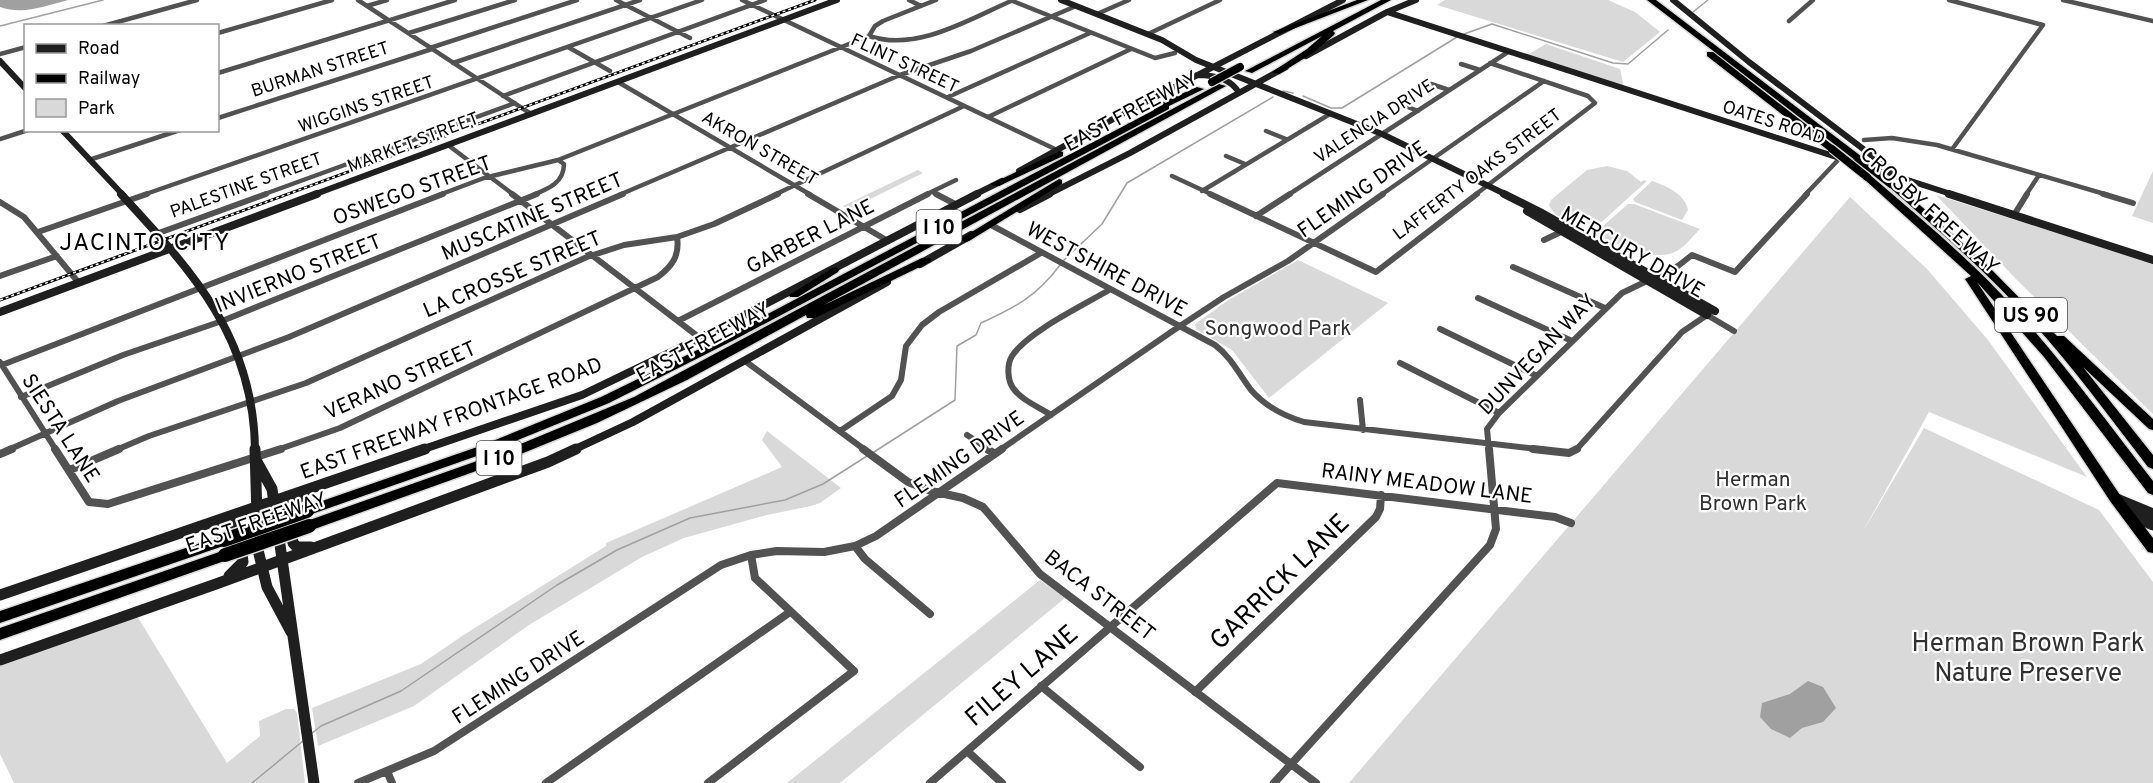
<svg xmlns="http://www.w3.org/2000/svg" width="2153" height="783" font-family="Overpass,sans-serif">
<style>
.green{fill:#d9d9d9}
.water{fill:#a0a0a0}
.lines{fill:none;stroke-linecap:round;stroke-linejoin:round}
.stream{stroke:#a0a0a0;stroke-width:1.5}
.highway-casing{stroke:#dbdbdb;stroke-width:3}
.street-far2{stroke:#525252;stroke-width:4.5}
.street-far1{stroke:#525252;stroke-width:6}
.street{stroke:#525252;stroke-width:8}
.secondary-far2{stroke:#1f1f1f;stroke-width:6}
.secondary-far1{stroke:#1f1f1f;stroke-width:8}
.secondary{stroke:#1f1f1f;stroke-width:11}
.highway{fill:#000;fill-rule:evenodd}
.rail-casing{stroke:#000;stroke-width:3}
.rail{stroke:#fff;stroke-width:1.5;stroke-dasharray:3;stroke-linecap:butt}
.highway-bridge-far1-casing{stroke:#dbdbdb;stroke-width:10;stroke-linecap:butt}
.highway-bridge-casing{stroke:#dbdbdb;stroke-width:17;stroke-linecap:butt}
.highway-bridge-far1{stroke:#000;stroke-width:8}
.highway-bridge{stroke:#000;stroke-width:14}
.labels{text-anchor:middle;stroke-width:4.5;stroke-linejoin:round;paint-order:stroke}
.far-street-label{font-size:18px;fill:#000;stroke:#fff}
.shield{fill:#fff;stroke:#4c4c4c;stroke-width:1.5}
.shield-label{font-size:20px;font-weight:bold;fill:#000}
.street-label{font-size:21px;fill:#000;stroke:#fff}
.park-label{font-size:21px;fill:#303030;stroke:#fff}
.quarter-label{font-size:24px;letter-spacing:1.5px;fill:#000;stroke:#fff}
.near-street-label{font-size:26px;fill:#000;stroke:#fff}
.near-park-label{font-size:26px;fill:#303030;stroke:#fff}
</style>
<rect width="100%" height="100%" fill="#fff"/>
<!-- green -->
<path class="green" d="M1445 0H1608L1635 12 1660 32 1623 62 1437 5Z
M1546 44 1620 69 1624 87 1527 55Z
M1607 166 1627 171 1641 182 1643 180 1647 181 1595 228 1591 226 1593 223C1577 224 1556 221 1549 205L1551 200 1587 170Z
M918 170 923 173 848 210 843 206Z
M2153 171V223L2132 216Z
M1652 181C1667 186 1685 194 1688 210L1682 220 1635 202 1633 199Z
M1936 195 2153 263V414L2017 280Z
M1850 197 1927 269 1988 340 2087 477 1929 412 1862 533 1924 428 2099 510 2153 582V783H1349Z
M1628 204H1634L1700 229C1693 236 1687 244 1680 249 1656 266 1617 243 1594 234Z
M1298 260 1388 303 1269 398 1232 350 1196 329 1195 324 1227 301Z
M767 431 841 488 820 503 811 506 767 515 684 538 642 557 529 625 414 706 318 746 312 708 421 664 462 636 606 546V543L782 467 762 440Z
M1040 580 1065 598 840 783H787Z
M137 616 227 763 260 736 259 721 286 709H294L297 713 305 783H14L0 754V666Z"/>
<!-- water -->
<path class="water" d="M0 0H68C45 6 23 15 0 7Z
M1808 681 1823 687 1836 708 1823 722 1802 728 1790 738 1771 729 1760 717 1762 703 1790 694Z"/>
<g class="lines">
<!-- stream -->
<path class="stream" d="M1693 12 1708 0
M0 26 103 0
M1464 34 1492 24 1613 63 1628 64 1668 30
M1283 91 1293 93
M1303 96 1331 108H1342L1457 37
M1063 261 1102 224 1127 183 1273 97
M874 452 955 400 957 346 976 335 981 323C1016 307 1037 296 1060 265
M311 734 321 726 401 691 557 585 617 550 690 518 785 500 823 484 867 456
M252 783 303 741"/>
<!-- highway casing -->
<g class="highway-casing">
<path id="highway" d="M1357 0H1368L1280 34 1273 32Z
M1381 0H1391L1333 31 1335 33 1334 35 1313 53 1279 74 1272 72 1307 49 1322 36 1252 73 1245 71Z
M1647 0H1656L1870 163V167H1864Z
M1707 52H1713L1835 147V151H1829L1707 56Z
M1219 84 1226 86 824 305 922 258H930L931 260 930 262 815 318H807L806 315 687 380 597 423 504 461 309 531 304 530 302 526 304 522 494 455 634 397Z
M1197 87 1204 89 1169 106V109L734 340 609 403 491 451 312 514H302L300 511 302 508 483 445 601 397 726 336 1154 110V106Z
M1060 151 1063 152V156L999 186H993L991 184Z
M1867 174 1870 175C1920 218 1971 260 2015 309 2064 363 2108 423 2153 481V495L2148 493 2044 357 1977 282 2120 495 2153 538V553L2148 552 2110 501 1965 279 1971 276 1864 179V175Z
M1059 179 1062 180V184L969 241 965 242 960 239Z
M1891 181 1894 182 1986 264 2057 336H2064L2153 419V430L2149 429 2083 367 2153 455V469L2148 467C2110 418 2073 367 2031 321 1987 272 1937 229 1888 186V182Z
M834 267 838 268 839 270 838 272 798 297H790L789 295Z
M224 535 229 536 231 540 229 544 0 623V611Z
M225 550 230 551 232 555 230 559 0 640V628Z"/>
</g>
<!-- street-far2 -->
<path class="street-far2" d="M358 0 531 114
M616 0 690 38
M742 0 1057 150
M909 0 921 6
M1010 0 1155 58 1175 53
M1949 0 2043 25 1953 148
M2063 0 2153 21
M367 6 387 0
M1097 14 1129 0
M1789 21 1813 0
M103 26 197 0
M218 33 332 0
M409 33 515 0
M1148 34 1220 0
M869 36C916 52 968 20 1011 1
M869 36 875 26 883 21 936 0
M568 47 610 71
M430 48 577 0
M0 54 26 47
M453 63 640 0
M1461 64 1480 70
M218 73 455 0
M618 82 811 195
M1431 84 1449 90
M503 96 765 0
M948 97 1090 33
M1400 104 1418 111
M988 117 1131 49
M218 118 432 49
M1266 131 1286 139
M0 139 28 130
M1864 140 1892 138 1937 145 2108 195
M448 145 514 195
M1226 156 1245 164
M89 160 180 130
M1172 176 1213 195
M1202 191 1330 114
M932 192 939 195
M143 195 702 0
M262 195 515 103
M439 195 484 178 558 160 869 36
M533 195C548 189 564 183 564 164L558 160
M619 195 900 75 971 51 1076 6
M774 195 964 106
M925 195 956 180
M1288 195 1508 52
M1381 195 1544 81
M1475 195 1595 103 1588 96 1490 63
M1805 195 1839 159
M2026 195 2039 175"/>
<!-- street-far1 -->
<path class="street-far1" d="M512 194 700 338
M808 194 888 241
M936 194 957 205
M1210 194 1376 272 1477 194
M2103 194 2133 203
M0 202 24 217 79 283
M2014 215 2027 194
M1256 216 1290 194
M991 225 1215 345C1231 357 1239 374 1251 390 1265 406 1284 416 1304 422L1546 450
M38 232 147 194
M156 234 266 194
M1544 240 1565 230
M1513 267 1605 308
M0 276 57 256
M1478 298 1572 341
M1707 315 1734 331
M678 321 928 194
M1440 329 1537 376
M745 361 865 450
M0 362 56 450
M1400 363 1499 413
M2 365 443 194
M21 397 123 355 222 321 537 194
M1360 400 1363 430
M1051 415C1039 407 1021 400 1013 388 1007 379 1007 364 1012 356 1027 332 1084 305 1109 290
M840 431 892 396 901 380 906 346 922 325 939 312 1041 253
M967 435 990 450
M8 450 118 401 289 337 623 194
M116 450 149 436 306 383 587 257 624 245 677 237 714 224 778 194
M277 450 340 428 658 277C672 266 680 256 677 237
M1000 450 1174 330 1224 297 1288 261 1383 194
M1489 450 1487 429 1499 413 1622 293 1678 266 1692 255 1735 272 1807 194
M1576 450 1682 332 1710 313"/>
<!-- street -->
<path class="street" d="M55 449 89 502 108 504 281 449
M863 449 908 482 931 491 963 498 983 507 1040 574 1316 783
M987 449 995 454
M1533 449 1569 453 1577 449
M0 454 12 449
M70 470 119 449
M855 546 865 559 930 614
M1041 686 1140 767
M1195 692 1376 517 1380 509 1381 495
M967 751 1002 783
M387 771 392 783
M358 783 434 751 721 565 751 555 777 551 824 552 855 546 876 536 1002 449
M546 783 790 612
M708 783 854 671 755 578 751 555
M930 783 1277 483 1555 517 1571 523
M1274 783 1490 545 1496 529 1489 449"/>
<!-- secondary-far2 -->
<path class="secondary-far2" d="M1061 0 1162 40 1196 60 1382 134 1507 195
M1673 0 1749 62 1896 174
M1387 12 1954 195
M1306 56 1387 12 1416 0
M0 61 26 89
M1197 75C1213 75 1231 78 1239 93
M62 130 123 195
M1019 171 1124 113 1343 0
M313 195 837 0
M974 195 1002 181
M1047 195 1130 153 1286 67"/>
<!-- secondary-far1 -->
<path class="secondary-far1" d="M121 194C193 272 254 338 255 450
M1504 194 1540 212 1715 311
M1949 194 2153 260
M1020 209 1049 194
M1527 211 1707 315
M920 264 971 235
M0 312 317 194
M421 450 582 395 700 338 977 194
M573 450 633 422 887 282"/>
<!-- secondary -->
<path class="secondary" d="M255 449 258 550 267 587 291 632
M256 460 272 489 314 783
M304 494 294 501 287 511 293 543 297 547H311
M2117 499 2153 514
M2128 514 2153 525
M222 522 239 524 243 562 229 576
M0 595 425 449
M0 660 216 584 548 462 576 449"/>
<!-- highway -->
<use href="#highway" class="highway"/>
<!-- rail casing -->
<g class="rail-casing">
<path id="rail" d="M0 300 815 0"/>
</g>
<!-- rail -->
<use href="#rail" class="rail"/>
<!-- highway-bridge-far1 casing -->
<g class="highway-bridge-far1-casing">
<path id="highway-bridge-far1" d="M1212 82 1240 67
M1832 149 1867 177
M1867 165 1891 184"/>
</g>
<!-- highway-bridge casing -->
<g class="highway-bridge-casing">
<path id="highway-bridge" d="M224 540 307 511
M225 555 309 526"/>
</g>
<!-- highway-bridge-far1 -->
<use href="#highway-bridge-far1" class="highway-bridge-far1"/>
<!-- highway-bridge -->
<use href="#highway-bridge" class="highway-bridge"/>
</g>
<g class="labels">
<!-- far-street labels -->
<g class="far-street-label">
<text transform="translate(905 63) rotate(25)" y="6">FLINT STREET</text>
<text transform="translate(320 69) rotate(-18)" y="6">BURMAN STREET</text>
<text transform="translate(366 104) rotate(-19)" y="6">WIGGINS STREET</text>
<text transform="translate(1374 121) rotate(-33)" y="6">VALENCIA DRIVE</text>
<text transform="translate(1774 122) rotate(18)" y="6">OATES ROAD</text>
<text transform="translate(413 142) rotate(-21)" y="6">MARKET STREET</text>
<text transform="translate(760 148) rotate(30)" y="6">AKRON STREET</text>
<text transform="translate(1477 174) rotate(-37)" y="6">LAFFERTY OAKS STREET</text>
<text transform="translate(246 185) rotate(-20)" y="6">PALESTINE STREET</text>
</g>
<!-- shield labels -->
<g class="shield">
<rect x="916.5" y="210" width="45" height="34" rx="4.5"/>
<rect x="1995" y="298" width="72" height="34" rx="4.5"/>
<rect x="476.5" y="441" width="45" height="34" rx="4.5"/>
</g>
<g class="shield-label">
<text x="939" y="234">I 10</text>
<text x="2031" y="322">US 90</text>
<text x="499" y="465">I 10</text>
</g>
<!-- street labels -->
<g class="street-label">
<text transform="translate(1131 111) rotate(-28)" y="7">EAST FREEWAY</text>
<text transform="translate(1362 189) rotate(-35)" y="7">FLEMING DRIVE</text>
<text transform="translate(412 190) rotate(-20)" y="7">OSWEGO STREET</text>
<text transform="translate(1930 210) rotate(42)" y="7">CROSBY FREEWAY</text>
<text transform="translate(532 216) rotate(-23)" y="7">MUSCATINE STREET</text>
<text transform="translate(810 236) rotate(-27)" y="7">GARBER LANE</text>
<text transform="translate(1633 252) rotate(30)" y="7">MERCURY DRIVE</text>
<text transform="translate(1107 269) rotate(28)" y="7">WESTSHIRE DRIVE</text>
<text transform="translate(298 273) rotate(-22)" y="7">INVIERNO STREET</text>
<text transform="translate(512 274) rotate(-23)" y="7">LA CROSSE STREET</text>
<text transform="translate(703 342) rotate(-28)" y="7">EAST FREEWAY</text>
<text transform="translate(1537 354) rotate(-46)" y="7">DUNVEGAN WAY</text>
<text transform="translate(400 380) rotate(-24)" y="7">VERANO STREET</text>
<text transform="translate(451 418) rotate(-20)" y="7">EAST FREEWAY FRONTAGE ROAD</text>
<text transform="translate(61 428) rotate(57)" y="7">SIESTA LANE</text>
<text transform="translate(959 459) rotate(-35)" y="7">FLEMING DRIVE</text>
<text transform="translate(1427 483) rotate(7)" y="7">RAINY MEADOW LANE</text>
<text transform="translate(256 522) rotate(-19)" y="7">EAST FREEWAY</text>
<text transform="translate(1100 595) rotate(38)" y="7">BACA STREET</text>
<text transform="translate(518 677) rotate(-33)" y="7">FLEMING DRIVE</text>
</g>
<!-- park labels -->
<g class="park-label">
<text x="1278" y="335">Songwood Park</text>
<text x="1753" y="486">Herman<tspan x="1753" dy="24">Brown Park</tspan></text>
</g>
<!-- quarter labels -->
<g class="quarter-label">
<text x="145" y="250">JACINTO CITY</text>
</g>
<!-- near-street labels -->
<g class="near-street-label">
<text transform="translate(1279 581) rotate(-44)" y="9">GARRICK LANE</text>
<text transform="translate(1021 675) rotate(-41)" y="9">FILEY LANE</text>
</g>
<!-- near-park labels -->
<g class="near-park-label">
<text x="2028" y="651">Herman Brown Park<tspan x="2028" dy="30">Nature Preserve</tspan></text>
</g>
</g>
<!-- legend -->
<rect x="24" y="24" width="195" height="108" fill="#ffffff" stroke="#999999" stroke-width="1.5"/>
<rect x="36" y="44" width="30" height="9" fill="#1f1f1f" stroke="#999999" stroke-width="1.5"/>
<text x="78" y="54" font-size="18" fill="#000000">Road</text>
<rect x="36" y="74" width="30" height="9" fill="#000000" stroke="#999999" stroke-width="1.5"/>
<text x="78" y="84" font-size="18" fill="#000000">Railway</text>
<rect x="36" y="99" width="30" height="18" fill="#d9d9d9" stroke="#999999" stroke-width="1.5"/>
<text x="78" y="114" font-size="18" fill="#000000">Park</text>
</svg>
